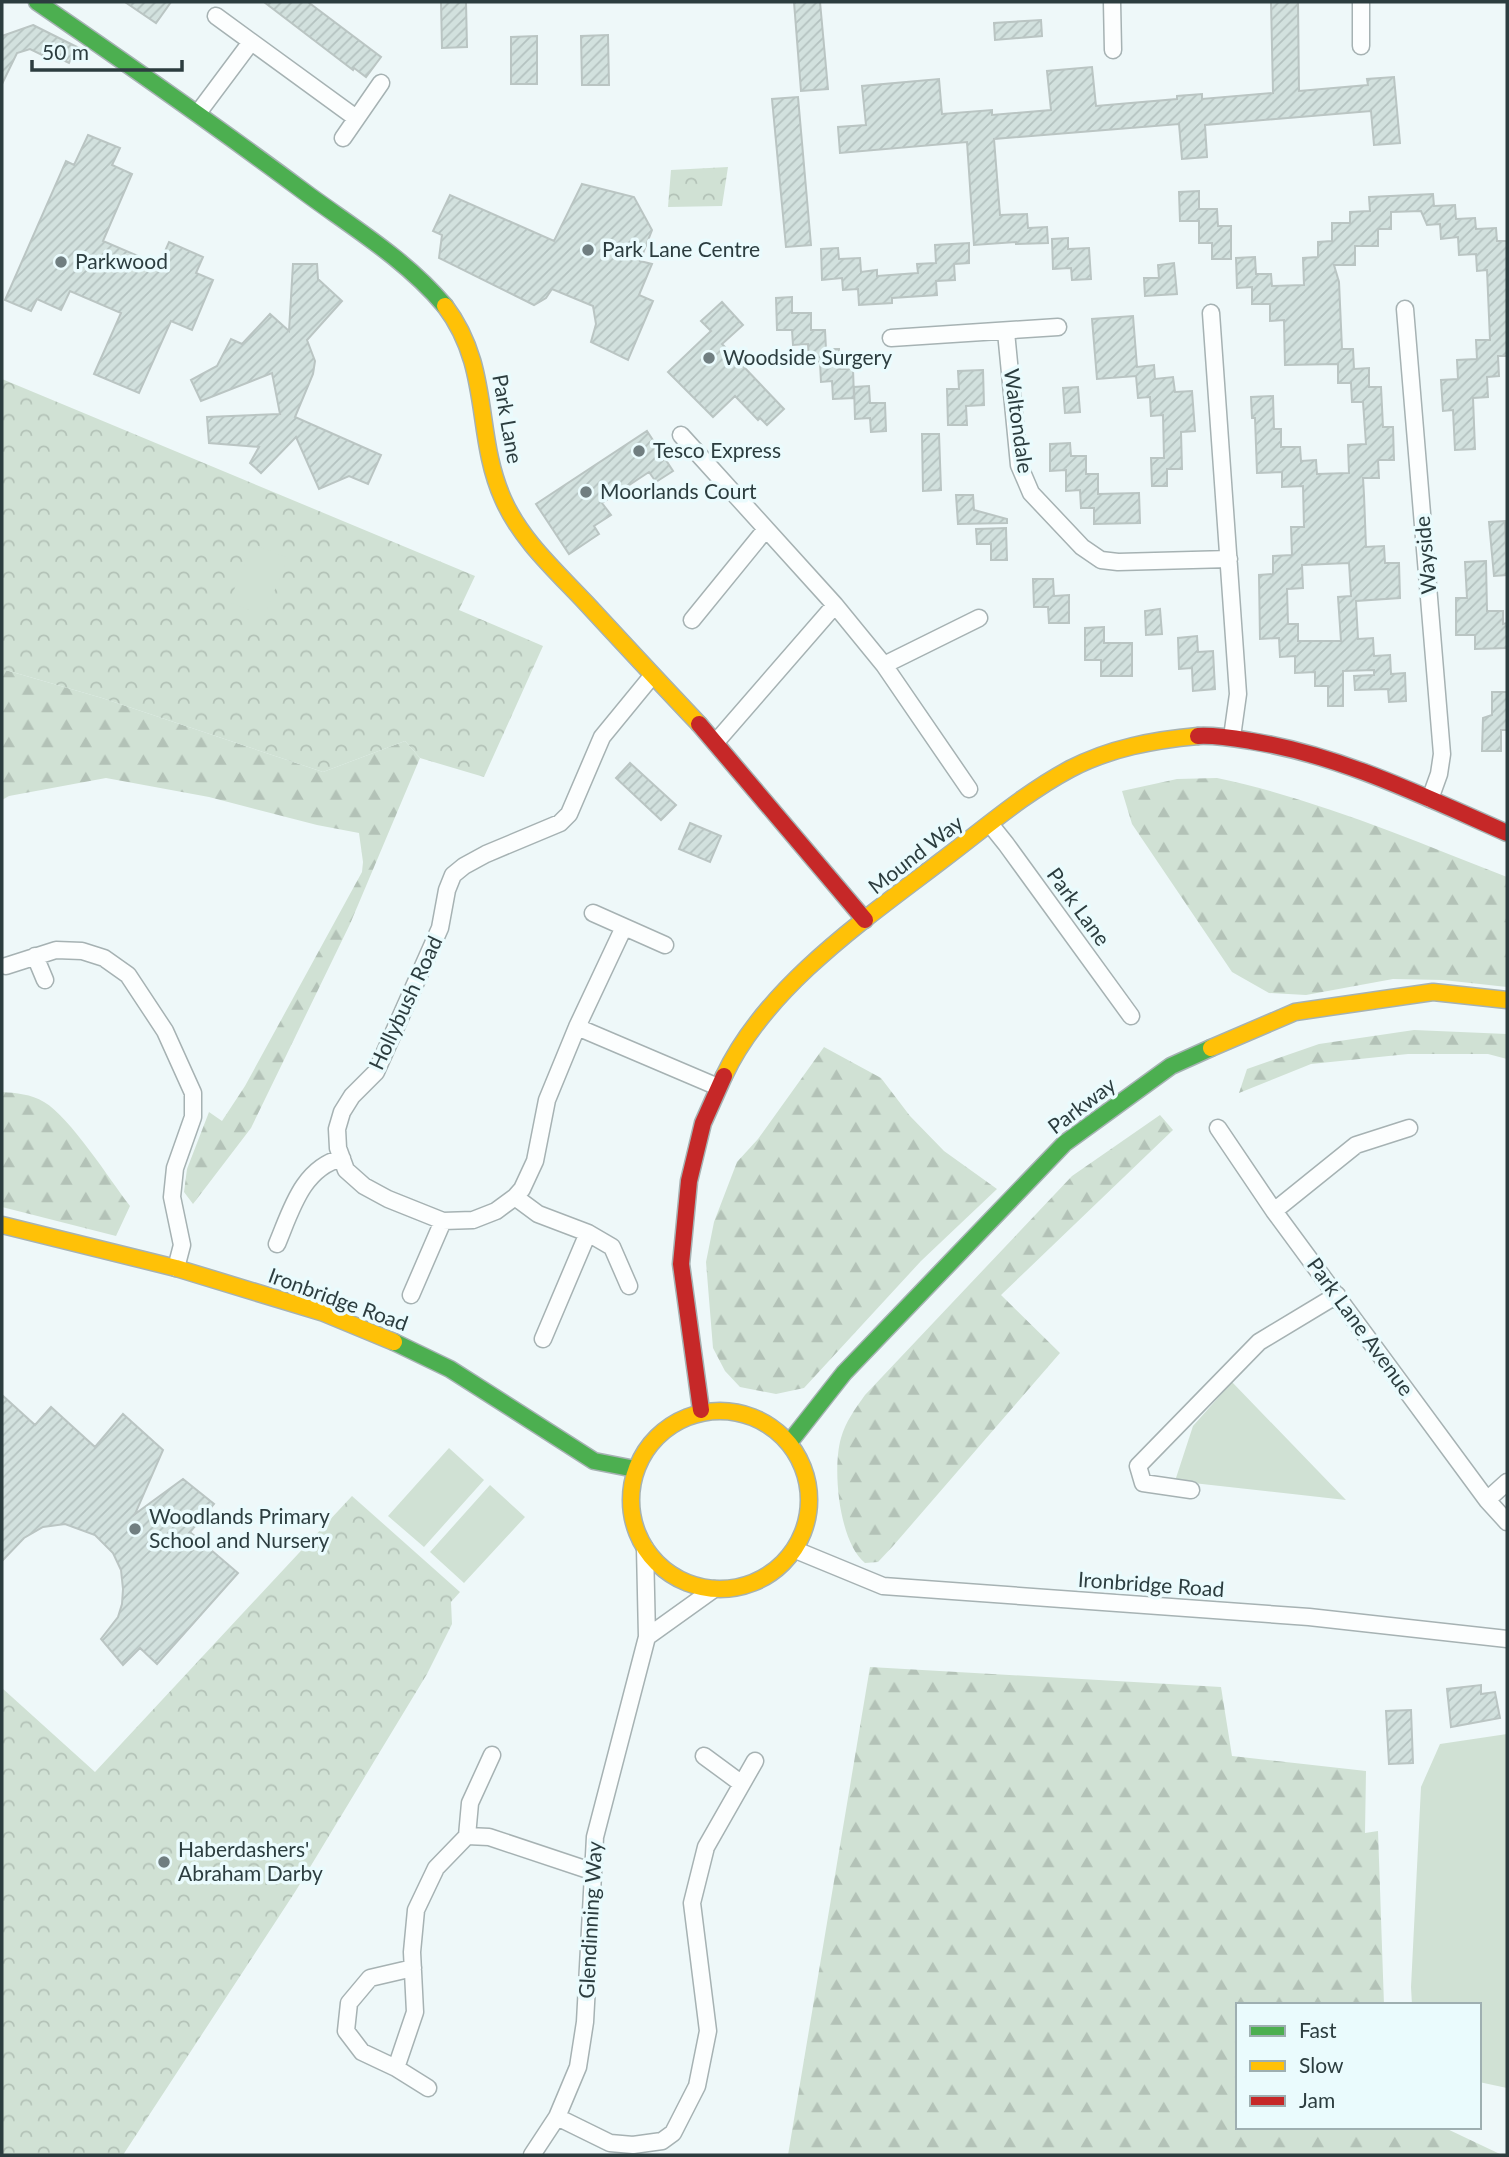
<svg xmlns="http://www.w3.org/2000/svg" width="1509" height="2157" font-family="Lato,sans-serif">
<style>
.forest{fill:url(#forest-firs)}
.park{fill:url(#park-crowns)}
.garden{fill:#d0e1d4}
.building{fill:url(#building-hatch);stroke:#bac5c3;stroke-width:2;fill-rule:evenodd}
.lines{fill:none;stroke-linecap:round;stroke-linejoin:round}
.street-casing{stroke:#a6b2b3;stroke-width:19}
.fast-casing{stroke:#a6b2b3;stroke-width:19}
.slow-casing{stroke:#a6b2b3;stroke-width:19}
.jam-casing{stroke:#a6b2b3;stroke-width:19}
.street{stroke:#fcfefe;stroke-width:16}
.fast{stroke:#4caf50;stroke-width:16}
.slow{stroke:#ffc107;stroke-width:16}
.jam{stroke:#c62828;stroke-width:16}
.poi-dot{fill:#707e80;stroke:#eafbfd;stroke-width:2.5}
.labels{text-anchor:middle;stroke-width:7;stroke-linejoin:round;paint-order:stroke}
.poi-label{font-size:21px;fill:#2c3d3f;stroke:#eafbfd;text-anchor:start}
.street-label{font-size:21px;fill:#2c3d3f;stroke:#eafbfd}
</style>
<defs>
<pattern id="forest-firs" width="22" height="20" patternUnits="userSpaceOnUse" patternTransform="scale(1.75)"><rect width="22" height="20" fill="#d0e1d4"/><path d="M5 1l3.5 6h-7zM16 11l3.5 6h-7z" fill="#b3c2b7"/></pattern>
<pattern id="park-crowns" width="20" height="18" patternUnits="userSpaceOnUse" patternTransform="scale(1.75)"><rect width="20" height="18" fill="#d0e1d4"/><path d="M2 6a3 3 0 1 1 6 0M12 15a3 3 0 1 1 6 0" fill="none" stroke="#b3c2b7"/></pattern>
<pattern id="building-hatch" width="6" height="6" patternUnits="userSpaceOnUse" patternTransform="scale(1.75)"><rect width="6" height="6" fill="#d2e1de"/><path d="M-1 1l2-2M0 6l6-6M5 7l2-2" fill="none" stroke="#b4c2c0"/></pattern>
</defs>
<rect width="100%" height="100%" fill="#eef8f9"/>
<!-- forest -->
<path class="forest" d="M2 669 102 698 323 772 405 741 420 758 350 924 251 1128 193 1204 184 1192 187 1169 209 1112 222 1121 245 1086 362 872 363 862 359 833 317 825 209 797 106 778 9 796 2 800Z
M1217 778C1317 799 1412 840 1507 877V987L1443 980 1393 979 1306 995 1269 993 1232 972 1132 824 1122 791 1177 779Z
M1414 1030 1507 1034V1059L1488 1054H1408L1311 1064 1239 1093 1247 1069 1319 1044Z
M824 1047 881 1078 910 1116 944 1151 997 1189 921 1261 804 1388 776 1394 740 1387 725 1371 713 1348 706 1262 714 1222 737 1162 758 1139Z
M2 1092C16 1093 31 1094 44 1102 70 1117 110 1180 130 1206L116 1236 2 1207Z
M1160 1115 1173 1130 1001 1295 1060 1353 893 1546 878 1562 865 1563C839 1542 832 1469 841 1438 846 1421 855 1409 865 1395L1072 1176Z
M870 1667 1221 1687 1232 1756 1366 1771 1365 1833 1378 1831 1384 2005H1238V2127H1443L1502 2155H788Z"/>
<!-- park -->
<path class="park" d="M728 167 722 206 668 207 671 170Z
M2 379 475 576 459 610 543 646 484 777 420 758 405 741 323 772 102 698 2 669Z
M352 1496 460 1592 451 1602 452 1624 427 1674 295 1892 123 2155H2V1688L95 1772Z"/>
<!-- garden -->
<path class="garden" d="M253 544 288 558 264 616 229 602Z
M1232 1382 1346 1500 1175 1481 1193 1426Z
M449 1448 484 1480 424 1547 388 1516Z
M490 1485 525 1517 464 1583 430 1552Z
M1507 1734V2088L1479 2082V2005H1412L1411 1987 1421 1787 1440 1744Z"/>
<!-- building -->
<path class="building" d="M125 2H171L156 23Z
M264 2H308L381 57 366 77 354 68 353 70Z
M441 2H466L467 47 442 48Z
M794 2H820L828 89 801 91Z
M1271 2H1298L1299 91 1368 85 1367 79 1394 77 1400 143 1374 145 1371 111 1205 125 1207 157 1182 159 1179 124 994 139 1000 215 1027 214 1028 228 1047 227 1048 243 1016 244V242L974 245 967 142 840 153 838 127 866 125 862 86 939 79 942 114 992 110V115L1051 110 1047 71 1092 67 1096 106 1177 99V96L1202 94V99L1273 93Z
M1041 20 1042 36 995 40 994 23Z
M33 25 77 47 69 63 44 51 42 55 30 49 17 53 2 84V36Z
M608 35 609 85H582L581 36Z
M537 36V84H511V37Z
M798 97 811 245 786 247 772 99Z
M88 135 120 148 112 165 132 174 103 241 159 265 169 242 203 257 196 273 213 280 192 330 171 321 139 393 94 374 121 313 70 291 61 310 37 299 31 311 5 300 66 161 74 165Z
M582 184 634 197 652 230 640 261 652 264 639 295 653 301 628 360 591 342 596 324 593 306 552 289 546 298 534 305 439 258 442 235 433 231 450 195 554 241Z
M1199 191V209H1217L1218 226H1231V259H1212V243H1199V221H1180L1179 192Z
M1433 194 1434 206 1455 205 1456 219 1475 218 1476 229 1496 228 1497 241H1507V356H1498L1499 376 1487 377 1488 397 1473 398 1475 449 1455 450 1453 410 1443 411 1441 380 1458 379 1457 360 1477 359 1476 340H1490L1487 270 1477 271 1476 254 1459 255 1458 237 1441 239 1440 224 1427 225 1421 211 1391 212V229H1378V246H1355V265H1334L1339 282 1342 349H1353L1354 369 1369 368V387H1381L1383 427H1393L1394 460H1378L1379 478H1363L1364 495 1366 547 1384 546 1385 563H1399L1400 598 1356 601 1358 639 1373 638 1374 656 1390 655 1391 674 1405 673 1406 701 1389 702 1388 689 1355 690 1354 676 1374 675V670L1343 671V706H1328V686H1315V672L1295 673V656L1280 657 1279 638 1260 639 1259 575 1273 574V556L1292 555 1291 527H1304L1303 486 1282 487V472L1257 473 1255 418H1252L1251 397 1273 396 1274 429H1281V447H1300L1301 461 1316 460 1317 474 1349 473 1348 445 1366 444 1363 402H1352L1351 383H1338V364L1285 365 1284 320 1270 321V304H1252V287L1237 288 1236 258 1255 257 1256 274H1271L1272 286 1304 285 1303 258 1318 257V242L1332 241V223H1350V212L1370 211 1369 197ZM1349 563 1351 596 1338 597 1341 641H1298V624H1288L1287 589 1303 588 1302 565Z
M1068 238V249L1089 248 1091 279 1072 280 1071 268 1053 269 1052 239Z
M969 243V263L954 264 955 280 936 281 937 295 892 298V303L859 305 858 289 843 290 842 278 822 280 821 249 838 248 839 259 860 258 861 272 877 270V276L918 273 917 264 936 263 935 245Z
M1174 263 1177 294 1145 296 1144 278H1159L1158 265Z
M293 264H317L318 279 342 301 307 340 315 361 313 374 295 417 381 455 368 484 349 476 319 489 296 437 261 473 250 463 259 447 209 443 207 417 280 414 272 373 201 401 191 380 217 366 231 339 242 344 270 314 289 331Z
M792 297V313H811V330H825L826 349H839V369H853L854 398 833 399 832 381 821 382 820 362H809L808 344 793 345 792 330H777L776 298Z
M722 302 743 325 722 344 784 409 767 425 760 418 758 420 735 396 713 417 668 372 711 331 701 321Z
M1133 316 1137 367 1154 365 1155 379 1173 377 1175 392 1192 391 1195 431 1181 432 1182 469H1167V486H1152L1151 458H1164L1163 415 1151 416 1150 397 1138 398 1136 376 1097 379 1092 319Z
M983 370 984 405 966 406 967 425H948L947 389H959L958 371Z
M869 386 870 403H885L886 431 871 432 870 418 855 419 854 387Z
M1078 387 1080 412 1065 413 1063 388Z
M647 431 673 471 656 482 649 472 602 503 611 515 594 526 599 534 569 554 536 504Z
M922 434H939L941 490 923 491Z
M1070 443 1071 456H1086V474H1098V494L1139 493 1140 523 1094 524V508H1081L1080 490 1066 491V470L1050 471V444Z
M956 495H973L974 510 1007 519V523L958 524Z
M1505 521 1507 575 1494 576 1489 522Z
M1006 528 1007 560H991V544H977L976 529Z
M1486 561 1487 611H1503V624L1507 623V648L1475 649V635H1456V598H1467L1465 562Z
M1033 579H1053L1054 596 1069 595V623H1049L1048 607H1034Z
M1160 609 1162 634 1146 635 1145 611Z
M1104 627V643H1132V676H1101V660H1085V628Z
M1197 636 1198 652 1213 651 1215 689 1193 691 1192 668 1179 669 1178 638Z
M1492 692H1507V730H1501V751H1482L1483 718 1492 715Z
M630 763 676 805 661 820 616 778Z
M690 823 721 836 710 862 679 849Z
M2 1395 35 1425 51 1407 95 1447 123 1414 163 1450 135 1514 183 1479 214 1504 190 1532 238 1573 157 1664 140 1648 123 1665 101 1639 118 1617 122 1604 123 1589 121 1570 113 1553 95 1535 65 1524 43 1527 24 1538 2 1561Z
M1481 1685V1694L1495 1692 1500 1718 1451 1727 1447 1689Z
M1411 1710 1413 1763 1389 1764 1386 1711Z"/>
<g class="lines">
<!-- street casing -->
<g class="street-casing">
<path id="street" d="M1112 2 1113 50
M1361 2V46
M216 16 356 118
M198 113 251 42
M343 138 381 83
M1405 309 1442 754 1439 774 1430 799
M1211 313 1238 694 1232 737
M1006 332 1019 465 1031 493 1082 547 1101 560 1118 562 1229 559
M891 338 1058 327
M681 435 835 605 884 665 969 789
M692 620 766 529
M884 665 979 618
M716 742 835 605
M990 824 1006 844 1131 1016
M593 913 665 945
M624 927 577 1027 547 1100 535 1161 522 1189 515 1197 496 1211 473 1220 443 1221 388 1199 364 1186 346 1170 338 1148 337 1129 342 1112 352 1096 376 1072 440 928 447 890 453 875 464 866 486 854 560 823 569 814 602 737 652 676
M35 956 45 980
M6 966 56 950 82 951 104 958 128 975 165 1031 193 1093V1117L175 1168 172 1197 182 1245 176 1268
M577 1027 718 1087
M1218 1128 1274 1211 1487 1500 1507 1522
M515 1197 538 1214 588 1233 612 1247 629 1286
M1274 1211 1356 1145 1409 1128
M277 1244C291 1211 302 1168 342 1158
M411 1295 443 1221
M543 1339 588 1233
M1191 1490 1143 1483 1138 1466 1259 1342 1337 1295
M1487 1500 1507 1482
M798 1551 883 1586 1309 1617 1507 1639
M647 1637 714 1589
M704 1756 742 1784
M467 1836 489 1837 591 1871
M396 2068 362 2052 346 2031 349 2003 370 1978 413 1968
M428 2088 396 2068 415 2012 412 1952 416 1910 436 1868 467 1836 470 1803 492 1755
M557 2117 610 2143 633 2145 662 2141 673 2133 697 2086 708 2031 692 1903 706 1847 755 1761
M532 2155 557 2117 578 2067 585 2022 595 1837 647 1637 645 1548"/>
</g>
<!-- fast casing -->
<g class="fast-casing">
<path id="fast" d="M37 2C129 65 220 129 310 196 357 230 407 261 445 306
M394 1342 450 1369 594 1461 635 1469
M789 1443 844 1373 1065 1143 1171 1066 1211 1048"/>
</g>
<!-- slow casing -->
<g class="slow-casing">
<path id="slow" d="M445 306C492 368 474 434 503 499 521 540 556 571 586 603 623 643 661 684 699 724
M1211 1048 1295 1012 1433 992 1507 1000
M724 1076C766 986 868 917 945 858 986 827 1025 793 1070 769 1110 748 1154 740 1198 736
M2 1225 176 1268 324 1313 394 1342
M631 1500a89 89 0 1 1 178 0a89 89 0 1 1-178 0Z"/>
</g>
<!-- jam casing -->
<g class="jam-casing">
<path id="jam" d="M699 724 865 920
M1198 736C1216 735 1233 738 1251 741 1340 755 1425 797 1507 833
M701 1410 681 1264 689 1181 703 1123 724 1076"/>
</g>
<!-- street -->
<use href="#street" class="street"/>
<!-- fast -->
<use href="#fast" class="fast"/>
<!-- slow -->
<use href="#slow" class="slow"/>
<!-- jam -->
<use href="#jam" class="jam"/>
</g>
<!-- markers -->
<g class="poi-dot">
<circle cx="588" cy="250" r="7"/>
<circle cx="61" cy="262" r="7"/>
<circle cx="709" cy="358" r="7"/>
<circle cx="639" cy="451" r="7"/>
<circle cx="586" cy="492" r="7"/>
<circle cx="135" cy="1529" r="7"/>
<circle cx="164" cy="1862" r="7"/>
</g>
<g class="labels">
<!-- poi labels -->
<g class="poi-label">
<text x="602" y="257">Park Lane Centre</text>
<text x="75" y="269">Parkwood</text>
<text x="723" y="365">Woodside Surgery</text>
<text x="653" y="458">Tesco Express</text>
<text x="600" y="499">Moorlands Court</text>
<text x="149" y="1524">Woodlands Primary<tspan x="149" dy="24">School and Nursery</tspan></text>
<text x="178" y="1857">Haberdashers'<tspan x="178" dy="24">Abraham Darby</tspan></text>
</g>
<!-- street labels -->
<g class="street-label">
<text transform="translate(507 419) rotate(80)" y="7">Park Lane</text>
<text transform="translate(1018 421) rotate(82)" y="7">Waltondale</text>
<text transform="translate(1426 555) rotate(-95)" y="7">Wayside</text>
<text transform="translate(916 855) rotate(-38)" y="7">Mound Way</text>
<text transform="translate(1078 907) rotate(54)" y="7">Park Lane</text>
<text transform="translate(406 1003) rotate(-65)" y="7">Hollybush Road</text>
<text transform="translate(1082 1106) rotate(-37)" y="7">Parkway</text>
<text transform="translate(338 1300) rotate(20)" y="7">Ironbridge Road</text>
<text transform="translate(1360 1327) rotate(54)" y="7">Park Lane Avenue</text>
<text transform="translate(1151 1585) rotate(4)" y="7">Ironbridge Road</text>
<text transform="translate(591 1920) rotate(-87)" y="7">Glendinning Way</text>
</g>
</g>
<!-- border -->
<rect width="1509" height="2157" fill="none" stroke="#2c3d3f" stroke-width="7"/>
<!-- legend -->
<rect x="1236" y="2003" width="245" height="126" fill="#eafbfd" stroke="#9eafb1" stroke-width="2"/>
<rect x="1250" y="2026" width="35" height="10" fill="#4caf50" stroke="#9eafb1" stroke-width="2"/>
<text x="1299" y="2038" font-size="21" fill="#2c3d3f">Fast</text>
<rect x="1250" y="2061" width="35" height="10" fill="#ffc107" stroke="#9eafb1" stroke-width="2"/>
<text x="1299" y="2073" font-size="21" fill="#2c3d3f">Slow</text>
<rect x="1250" y="2096" width="35" height="10" fill="#c62828" stroke="#9eafb1" stroke-width="2"/>
<text x="1299" y="2108" font-size="21" fill="#2c3d3f">Jam</text>
<!-- scale -->
<path d="M32 60v10h150v-10" fill="none" stroke="#2c3d3f" stroke-width="3.5"/>
<text x="42" y="60" font-size="21" fill="#2c3d3f" stroke="#eafbfd" stroke-width="5" paint-order="stroke">50 m</text>
</svg>
